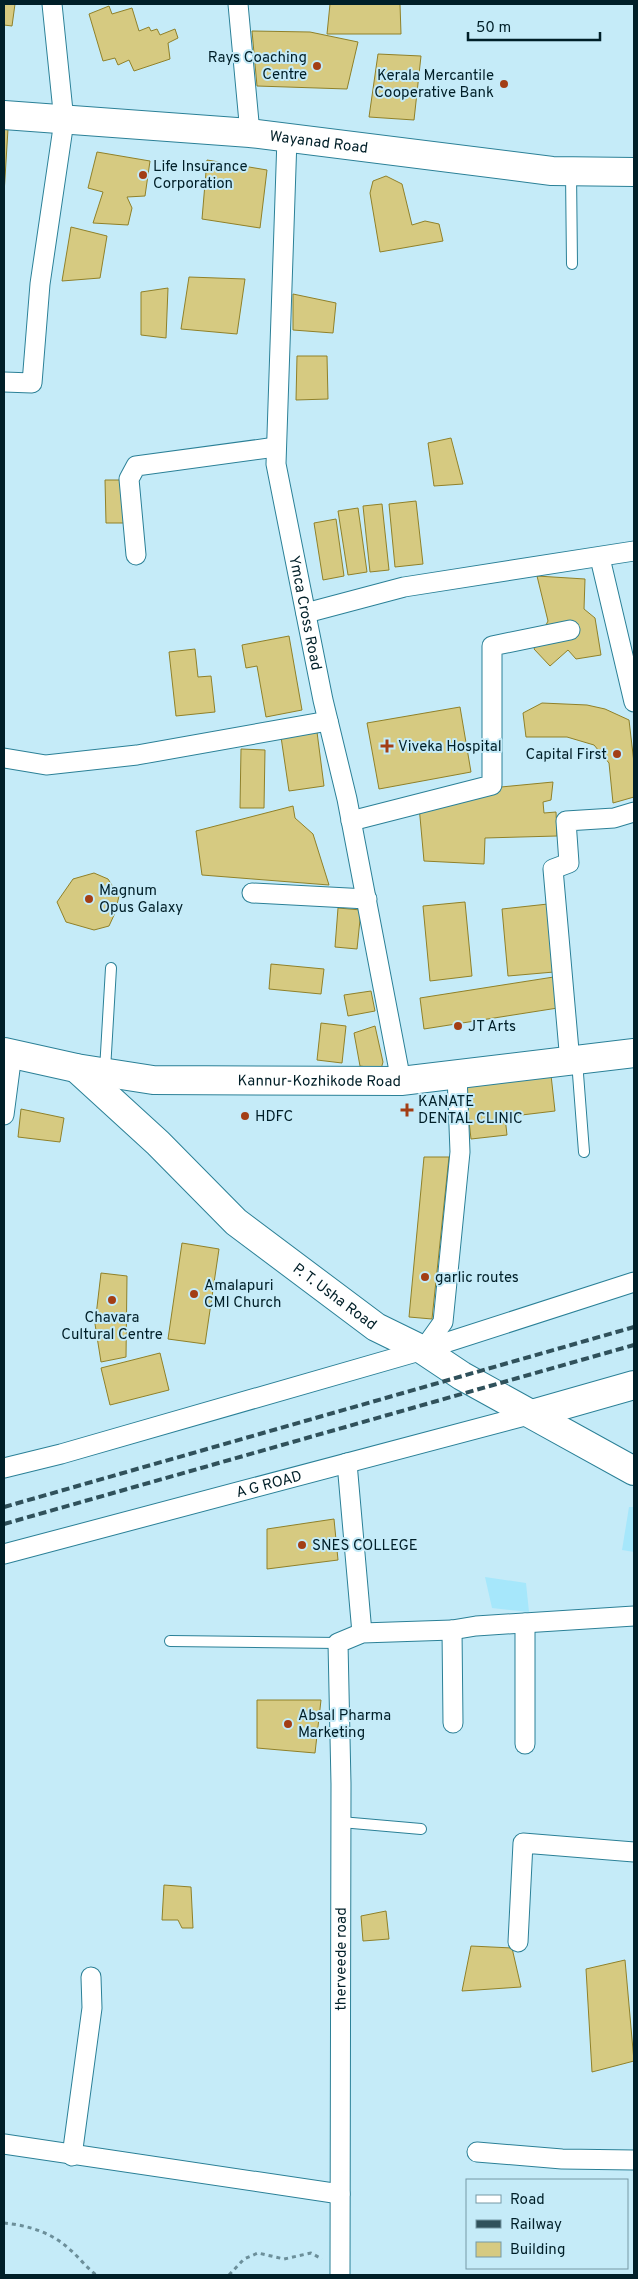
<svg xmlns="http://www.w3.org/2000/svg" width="638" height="2279" font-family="Overpass,sans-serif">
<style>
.built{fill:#a6e7fb}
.building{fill:#d6ca81;stroke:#908129}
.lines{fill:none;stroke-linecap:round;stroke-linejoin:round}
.lane-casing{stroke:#2b8097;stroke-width:12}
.street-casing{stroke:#2b8097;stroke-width:21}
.secondary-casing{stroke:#2b8097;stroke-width:30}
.primary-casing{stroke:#2b8097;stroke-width:30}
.path{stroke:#6c8f9a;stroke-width:3;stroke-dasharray:4 4;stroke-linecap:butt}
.lane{stroke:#fff;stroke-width:10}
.street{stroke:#fff;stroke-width:19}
.secondary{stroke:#fff;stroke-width:28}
.primary{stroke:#fff;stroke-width:28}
.rail{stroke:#30515b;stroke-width:4;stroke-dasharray:8 4;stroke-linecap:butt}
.poi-dot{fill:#a33e15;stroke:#c5ebf8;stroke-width:2}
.labels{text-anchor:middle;stroke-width:4;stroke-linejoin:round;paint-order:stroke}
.poi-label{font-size:15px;fill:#001f28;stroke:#c5ebf8;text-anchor:start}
.street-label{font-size:15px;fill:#001f28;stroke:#c5ebf8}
</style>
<rect width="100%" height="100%" fill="#c5ebf8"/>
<!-- built -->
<path class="built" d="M629 1507H634V1552L622 1550Z
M485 1577 526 1583 529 1612 492 1608Z"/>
<!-- building -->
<path class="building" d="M4 4H15L12 26 4 25Z
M330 4H400L401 34H327Z
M109 6 112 14 132 8 139 31 149 27 151 31 157 29 160 35 175 29 178 38 168 43 170 59 134 71 129 60 118 65 115 58 103 61 89 14Z
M252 31 310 32 358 42 347 89 257 86Z
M378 54 421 56 414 120 369 117Z
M4 129H8L4 194Z
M97 152 150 161 145 196 127 197 132 208 128 225 93 223 103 192 88 188Z
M207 160 267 170 260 228 202 219Z
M386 176 402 184 412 225 425 221 439 224 443 241 380 252 370 193 373 181Z
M71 227 107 236 100 278 62 281Z
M189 277 245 279 237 334 181 329Z
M168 288 166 338 141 335V292Z
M293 294 336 303 333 333 293 330Z
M297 356H327L328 399 296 400Z
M451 438 463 484 434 486 428 443Z
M105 480H124L125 523H106Z
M416 501 423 564 395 567 389 504Z
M382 504 389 570 370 572 363 506Z
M358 508 367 572 348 575 338 511Z
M336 519 344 576 323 580 314 523Z
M537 576 585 579 584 609 595 618 601 655 576 659 568 650 550 666 534 649 548 621Z
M289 636 302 710 266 717 257 666 246 668 242 645Z
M195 649 198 677 211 676 215 712 176 716 169 652Z
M542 703 587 705 605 709 629 720 634 763V797L613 803 609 763 594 745 567 737H526L523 713Z
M460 707 471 772 379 789 367 723Z
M317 732 324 786 289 791 281 737Z
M241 749 265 750 264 808H240Z
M553 782 551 800 543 802 544 813 556 812 557 836 485 838 484 864 424 861 418 795Z
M293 806 295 818 313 834 329 885 202 875 196 831Z
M94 873 108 879 119 896 115 913 109 926 94 930 66 922 57 902 73 879Z
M465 902 472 976 430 981 423 906Z
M548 904 554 972 508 976 502 909Z
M338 908 361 910 357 949 335 947Z
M271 964 324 969 321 994 269 989Z
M560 976 564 1007 424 1029 420 998Z
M371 991 375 1011 348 1016 344 995Z
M321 1023 346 1026 342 1063 317 1060Z
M375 1026 383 1062 381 1069 360 1066 354 1033Z
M551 1075 555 1111 505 1117 507 1135 471 1139 465 1085Z
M21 1109 64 1118 60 1142 18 1137Z
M424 1157H449L432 1319 409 1317Z
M182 1243 219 1249 205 1344 168 1339Z
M101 1273 127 1276 126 1357 101 1362 95 1324Z
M160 1353 169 1390 110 1405 101 1368Z
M334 1519 338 1560 267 1569V1529Z
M257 1700H321L315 1753 257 1748Z
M164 1885 191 1887 193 1928H182L178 1920H162Z
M386 1911 389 1939 363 1941 361 1916Z
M471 1946 512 1948 521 1987 462 1991Z
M625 1960 634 2061 592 2072 586 1969Z"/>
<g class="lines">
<!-- lane casing -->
<g class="lane-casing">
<path id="lane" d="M571 172 572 264
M577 1061 584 1152
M105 1070 111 968
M170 1641 338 1643
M341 1822 421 1829"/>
</g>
<!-- street casing -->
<g class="street-casing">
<g id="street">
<path d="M238 4 250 133"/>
<path id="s1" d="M287 138 276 464 323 700 347 799 401 1081"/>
<path d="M4 382 32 383 40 284 64 121 52 4"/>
<path d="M136 555 129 479 136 466 276 447"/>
<path d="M600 558 634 702"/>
<path d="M306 613 404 587 634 551"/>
<path d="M4 758 46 765 137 755 328 721"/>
<path d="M351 821 492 785V646L570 630"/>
<path d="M252 893 367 899"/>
<path d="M570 1062 553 869 569 863 566 821 614 818 634 812"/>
<path d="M4 1115 12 1054"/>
<path d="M423 1350 443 1322 460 1152 457 1075"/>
<path d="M347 1463 362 1633"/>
<path d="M4 1468 61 1454 423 1350 634 1282"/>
<path id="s2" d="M4 1554 532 1414"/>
<path d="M452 1630 453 1723"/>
<path d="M525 1744V1623"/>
<path d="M518 1942 523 1843 634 1852"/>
<path d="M4 2144 340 2194"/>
<path d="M477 2152 562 2159 634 2160"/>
<path d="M72 2156 92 2008 91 1977"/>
<path id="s3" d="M340 2275 341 1784 338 1643 362 1633 452 1630 476 1626 634 1616"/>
</g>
</g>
<!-- secondary casing -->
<g class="secondary-casing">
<g id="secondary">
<path id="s4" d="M76 1068 158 1143 236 1222 376 1327 423 1350 462 1376 634 1471"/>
<path d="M532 1414 634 1385"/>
</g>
</g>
<!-- primary casing -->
<g class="primary-casing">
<g id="primary">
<path id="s5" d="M4 115 250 133 552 171 634 172"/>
<path id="s6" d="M4 1052 76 1068 153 1080 401 1081 634 1053"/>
</g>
</g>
<!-- path -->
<path class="path" d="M4 2223C26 2225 51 2232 68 2248 78 2256 86 2267 96 2275
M229 2275 244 2259 258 2253 284 2259 311 2253 322 2259"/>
<!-- lane -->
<use href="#lane" class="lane"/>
<!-- street -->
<use href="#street" class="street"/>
<!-- secondary -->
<use href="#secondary" class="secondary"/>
<!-- primary -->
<use href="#primary" class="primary"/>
<!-- rail -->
<path class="rail" d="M4 1507 634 1327
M4 1524 634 1345"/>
</g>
<!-- markers -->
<g class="poi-dot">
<circle cx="317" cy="66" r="5"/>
<circle cx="504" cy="84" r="5"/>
<circle cx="143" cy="175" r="5"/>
<path d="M384.5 738.5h5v5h5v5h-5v5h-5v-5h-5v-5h5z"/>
<circle cx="617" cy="754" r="5"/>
<circle cx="89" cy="899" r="5"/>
<circle cx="458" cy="1026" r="5"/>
<path d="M404.5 1102.5h5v5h5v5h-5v5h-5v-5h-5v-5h5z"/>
<circle cx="245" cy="1116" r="5"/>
<circle cx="425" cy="1277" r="5"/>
<circle cx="194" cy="1294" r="5"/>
<circle cx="112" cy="1300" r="5"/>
<circle cx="302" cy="1545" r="5"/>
<circle cx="288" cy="1724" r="5"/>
</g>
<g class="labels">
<!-- poi labels -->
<g class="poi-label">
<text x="307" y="62" text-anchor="end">Rays Coaching<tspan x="307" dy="17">Centre</tspan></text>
<text x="494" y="80" text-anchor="end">Kerala Mercantile<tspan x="494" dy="17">Cooperative Bank</tspan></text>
<text x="153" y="171">Life Insurance<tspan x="153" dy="17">Corporation</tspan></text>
<text x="398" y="751">Viveka Hospital</text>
<text x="607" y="759" text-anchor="end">Capital First</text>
<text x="99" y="895">Magnum<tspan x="99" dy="17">Opus Galaxy</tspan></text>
<text x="468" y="1031">JT Arts</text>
<text x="418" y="1106">KANATE<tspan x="418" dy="17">DENTAL CLINIC</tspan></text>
<text x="255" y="1121">HDFC</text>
<text x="435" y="1282">garlic routes</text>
<text x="204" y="1290">Amalapuri<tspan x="204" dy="17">CMI Church</tspan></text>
<text x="112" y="1322" text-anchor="middle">Chavara<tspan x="112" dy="17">Cultural Centre</tspan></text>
<text x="312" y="1550">SNES COLLEGE</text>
<text x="298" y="1720">Absal Pharma<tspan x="298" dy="17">Marketing</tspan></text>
</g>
<!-- street labels -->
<g class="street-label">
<text dy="5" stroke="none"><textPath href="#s5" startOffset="316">Wayanad Road</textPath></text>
<text dy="5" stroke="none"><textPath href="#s1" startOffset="478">Ymca Cross Road</textPath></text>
<text dy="5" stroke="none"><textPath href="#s6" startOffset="318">Kannur-Kozhikode Road</textPath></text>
<text dy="5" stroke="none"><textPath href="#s4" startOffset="346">P. T. Usha Road</textPath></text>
<text dy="5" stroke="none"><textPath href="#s2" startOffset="274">A G ROAD</textPath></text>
<text dy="5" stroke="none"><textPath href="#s3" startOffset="316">therveede road</textPath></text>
</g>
</g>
<!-- border -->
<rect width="638" height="2279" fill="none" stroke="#001f28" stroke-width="10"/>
<!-- legend -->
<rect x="466" y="2179" width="162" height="90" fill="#c5ebf8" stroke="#7699a5"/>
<rect x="476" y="2195" width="25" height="8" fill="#ffffff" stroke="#7699a5"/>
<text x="510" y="2204" font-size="15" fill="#001f28">Road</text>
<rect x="476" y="2220" width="25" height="8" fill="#30515b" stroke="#7699a5"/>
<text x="510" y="2229" font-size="15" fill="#001f28">Railway</text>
<rect x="476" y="2242" width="25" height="15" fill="#d6ca81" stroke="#7699a5"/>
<text x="510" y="2254" font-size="15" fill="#001f28">Building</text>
<!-- scale -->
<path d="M468 32v8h132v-8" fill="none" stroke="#001f28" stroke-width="2.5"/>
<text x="476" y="32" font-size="15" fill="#001f28" stroke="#c5ebf8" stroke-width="4" paint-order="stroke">50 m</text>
</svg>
